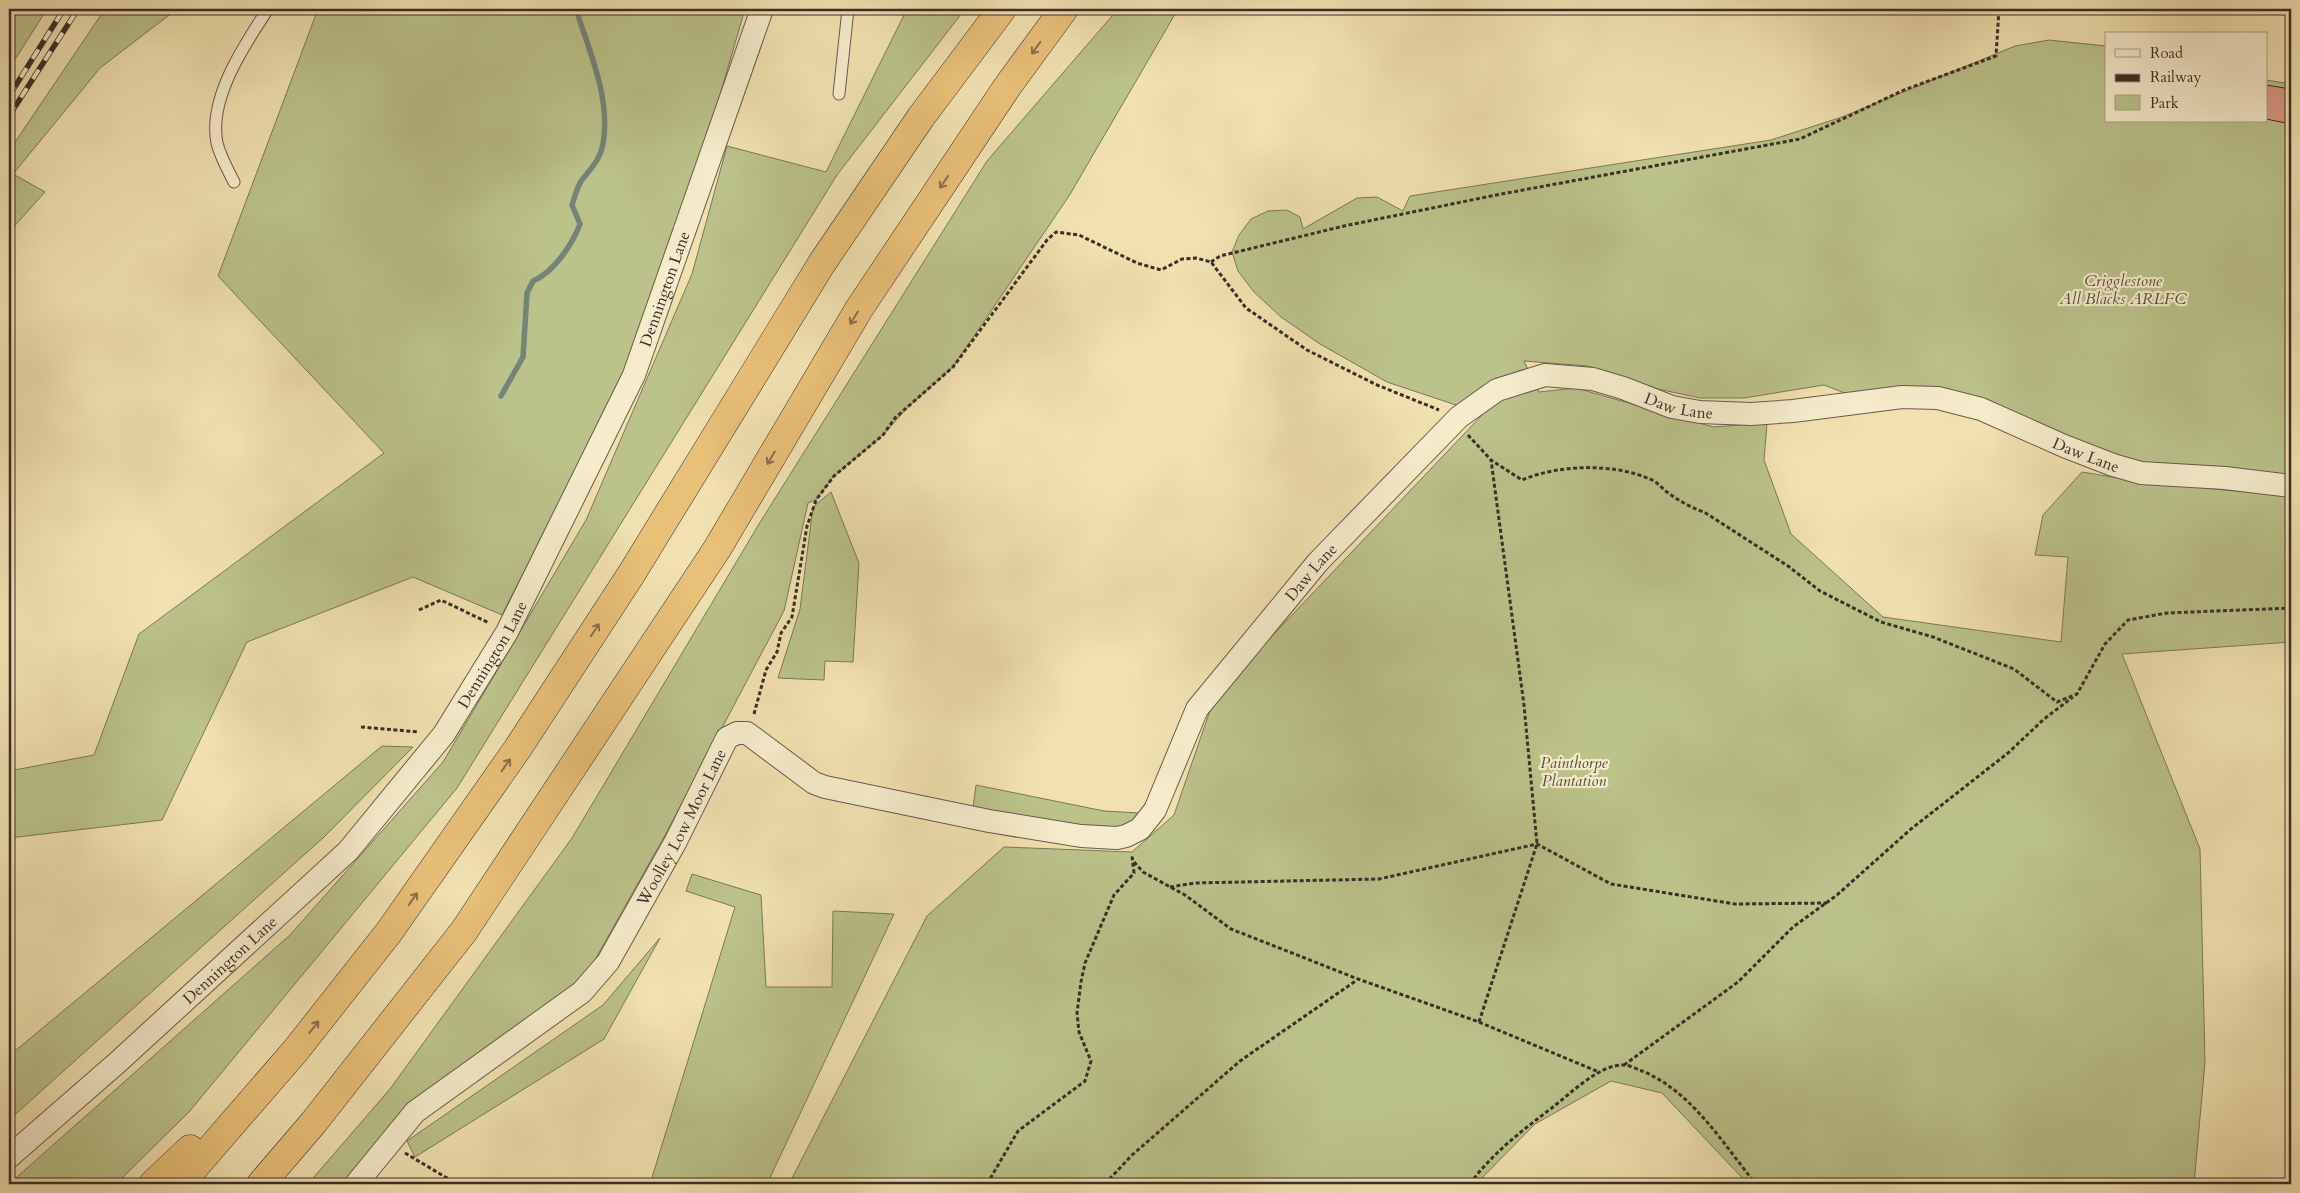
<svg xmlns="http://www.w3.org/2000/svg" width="2300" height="1193" font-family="Cardo,serif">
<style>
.green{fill:#bbc28a;stroke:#7a7859}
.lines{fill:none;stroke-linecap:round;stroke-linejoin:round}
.stream{stroke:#748479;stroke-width:5.5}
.building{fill:#db9986;stroke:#3a2e28}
.lane-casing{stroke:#685b4a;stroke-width:13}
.street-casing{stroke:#685b4a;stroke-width:24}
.highway-casing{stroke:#3a2e28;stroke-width:29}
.path{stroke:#3a2e28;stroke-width:3;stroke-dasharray:4 2.5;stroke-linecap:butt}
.lane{stroke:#f6eccc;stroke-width:11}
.street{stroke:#f6eccc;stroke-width:22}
.highway{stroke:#e8c078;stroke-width:28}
.rail-casing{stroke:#3a2e28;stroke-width:5.5}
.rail{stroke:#f6eccc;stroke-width:4;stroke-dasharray:11;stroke-linecap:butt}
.oneway{stroke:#88704c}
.labels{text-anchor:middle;stroke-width:4.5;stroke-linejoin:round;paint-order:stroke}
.park-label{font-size:16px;font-style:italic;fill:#544c3c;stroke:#f6eccc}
.street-label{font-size:16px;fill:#3a2e28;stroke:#f6eccc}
</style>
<rect width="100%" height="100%" fill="#f1e1b0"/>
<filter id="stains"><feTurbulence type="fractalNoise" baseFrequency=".004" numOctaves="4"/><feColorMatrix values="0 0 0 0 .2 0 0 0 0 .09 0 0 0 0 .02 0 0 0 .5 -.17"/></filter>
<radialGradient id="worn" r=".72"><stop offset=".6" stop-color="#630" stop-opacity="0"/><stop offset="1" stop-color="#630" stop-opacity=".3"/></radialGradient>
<!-- green -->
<path class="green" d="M13 9H47L9 69V16Z
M105 9H173V12L100 68 13 174 45 192 9 232V151Z
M318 9H745L715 112 625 372 502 615 413 577 247 642 162 820 9 838V771L94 755 139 634 384 453 218 276Z
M933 9H965L837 175 457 788 189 1112 116 1184H9L290 935 443 762 586 520 692 274 727 146 826 172 905 13 932 15Z
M1118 9H1178L1069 196 953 367 907 408 883 435 834 476 816 500 808 503 784 611 664 837 587 974 409 1107 346 1184H308L390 1089 572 838 759 524 987 161Z
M2049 40 2106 46V121H2266V80L2291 84V486L2170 476 1981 409 1865 401 1824 385 1744 398H1700L1658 389 1588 366 1524 361 1539 392 1576 388 1713 427 1767 423 1764 460 1791 534 1883 617 2061 642 2068 557 2035 555 2043 515 2082 472 2149 483 2291 496V642L2122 654 2200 849 2205 1062 2194 1184H1748L1662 1093 1611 1081 1535 1124 1476 1184H789L927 916 1004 847 1132 852 1174 815 1215 696 1483 414 1387 382 1320 344 1281 317 1254 292 1238 271 1232 252 1239 235 1251 219 1268 211 1287 210 1300 217 1303 229 1357 198 1377 197 1403 211 1410 196 1771 140 1842 117 2015 46Z
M831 492 859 563 853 662 825 661 824 680 778 678 800 609 813 507Z
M382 746 413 747 324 837 9 1120V1056Z
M976 785 1104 811 1139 813 1127 827 1106 829 973 808Z
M692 874 761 895 766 987H832L833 911 894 914 767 1184H650L735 907 686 891Z
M660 938 604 1039 415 1157 407 1141 603 1005Z"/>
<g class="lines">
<!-- stream -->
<path class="stream" d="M501 396 523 357 527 293 533 281C554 272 572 245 580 224L572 205C575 197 577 186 582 180 591 168 600 160 603 144 611 98 589 51 576 9"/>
</g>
<!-- building -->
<path class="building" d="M2266 85 2291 89V124L2266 119Z"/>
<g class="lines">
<!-- lane casing -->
<g class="lane-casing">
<path id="lane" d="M839 94 848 9
M234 182C228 170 220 156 217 143 208 98 245 44 268 9"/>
</g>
<!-- street casing -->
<g class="street-casing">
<g id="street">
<path id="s1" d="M9 1157 118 1062 348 851 444 734 507 632 634 375 762 9"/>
<path id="s2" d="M356 1184 415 1112 582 992 608 962 676 841 727 738 737 733H747L814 783 825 787 989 821 1081 836 1117 838 1126 836 1140 829 1155 810 1197 709 1318 562 1459 417 1497 390 1545 375 1593 379 1623 388 1672 407 1700 412 1751 414 1793 411 1902 397 1938 398 1981 409 2064 446 2113 465 2141 473 2225 478 2291 486"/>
</g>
</g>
<!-- highway casing -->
<g class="highway-casing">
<path id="highway" d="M153 1184 190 1149
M180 1184 296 1050 389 932 518 748 632 573 822 263 921 117 1002 9
M261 1184 314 1122 464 931 717 549 859 309 1007 87 1064 9"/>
</g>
<!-- path -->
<path class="path" d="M1211 262 1220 256 1344 226 1496 195 1800 139 1904 90 1996 56 1999 9
M1468 435 1491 460 1522 480C1560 464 1615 463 1652 480 1658 483 1662 488 1667 492 1679 501 1690 507 1704 512L1788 566 1820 591 1881 622 1933 637 2014 669 2057 702 2077 694 2105 644 2128 620 2167 613 2291 608
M419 610 441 600 489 623
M754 714 766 670 777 652 781 633 792 617 807 526 816 500 834 476 883 435 895 418 953 367 1047 240 1056 232 1079 235 1137 263 1161 270 1182 259 1196 258 1211 262 1246 308 1307 350 1377 385 1439 410
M361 727 419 732
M1134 862 1143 872 1185 895 1231 929 1358 979 1479 1022 1599 1072
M1170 887 1195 883 1379 879 1537 844 1611 884 1735 904 1827 903
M1479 1022 1537 844 1524 705 1491 460
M1624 1065 1738 982 1793 927 1837 895 1911 829 2008 753 2044 719 2073 697
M405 1153 457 1184
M987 1184 1018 1131 1085 1081 1091 1061 1079 1032 1077 1013 1081 982 1085 963 1114 895 1134 873 1132 856
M1105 1184 1131 1156 1240 1061 1357 980
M1470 1184C1492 1153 1523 1130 1553 1107 1571 1093 1600 1064 1624 1065 1629 1065 1637 1069 1642 1071 1693 1092 1722 1143 1756 1184"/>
<!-- lane -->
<use href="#lane" class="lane"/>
<!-- street -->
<use href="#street" class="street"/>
<!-- highway -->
<use href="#highway" class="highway"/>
<!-- rail casing -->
<g class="rail-casing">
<path id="rail" d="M9 96 64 9
M9 116 78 9"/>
</g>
<!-- rail -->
<use href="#rail" class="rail"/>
</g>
<!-- one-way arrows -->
<defs><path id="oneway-shaft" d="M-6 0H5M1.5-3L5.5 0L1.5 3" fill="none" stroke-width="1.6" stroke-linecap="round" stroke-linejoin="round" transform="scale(1.25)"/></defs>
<g class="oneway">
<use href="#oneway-shaft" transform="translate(1036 48) rotate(126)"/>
<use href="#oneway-shaft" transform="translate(944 182) rotate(124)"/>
<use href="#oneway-shaft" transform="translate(854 318) rotate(121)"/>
<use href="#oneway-shaft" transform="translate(771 458) rotate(121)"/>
<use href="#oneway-shaft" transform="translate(595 630) rotate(-57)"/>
<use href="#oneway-shaft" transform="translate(506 765) rotate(-55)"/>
<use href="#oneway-shaft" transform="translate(413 899) rotate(-55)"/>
<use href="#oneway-shaft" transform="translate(314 1027) rotate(-52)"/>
</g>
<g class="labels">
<!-- park labels -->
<g class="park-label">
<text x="2123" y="286">Crigglestone<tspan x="2123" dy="18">All Blacks ARLFC</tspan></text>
<text x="1574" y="768">Painthorpe<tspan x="1574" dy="18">Plantation</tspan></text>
</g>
<!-- street labels -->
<g class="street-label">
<text dy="6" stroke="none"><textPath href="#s1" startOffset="1106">Dennington Lane</textPath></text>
<text dy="6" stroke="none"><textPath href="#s2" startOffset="1792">Daw Lane</textPath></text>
<text dy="6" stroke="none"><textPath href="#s2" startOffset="2212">Daw Lane</textPath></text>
<text dy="6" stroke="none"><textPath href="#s2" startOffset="1342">Daw Lane</textPath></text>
<text dy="6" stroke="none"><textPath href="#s1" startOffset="701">Dennington Lane</textPath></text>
<text dy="6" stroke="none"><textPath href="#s2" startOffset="492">Woolley Low Moor Lane</textPath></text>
<text dy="6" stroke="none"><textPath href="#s1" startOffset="296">Dennington Lane</textPath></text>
</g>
</g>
<!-- margin -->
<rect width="2300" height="1193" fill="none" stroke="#f1e1b0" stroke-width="30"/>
<rect x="10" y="10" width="2280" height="1173" fill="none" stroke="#3a2e28" stroke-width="2.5"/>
<rect x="15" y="15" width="2270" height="1163" fill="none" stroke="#3a2e28"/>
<!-- legend -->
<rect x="2105" y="32" width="162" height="90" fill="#f6eccc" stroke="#aba08a"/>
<rect x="2115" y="49" width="25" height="8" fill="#f6eccc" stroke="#aba08a"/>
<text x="2150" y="58" font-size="15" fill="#3a2e28">Road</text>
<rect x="2115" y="74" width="25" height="8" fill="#3a2e28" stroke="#aba08a"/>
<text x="2150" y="82" font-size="15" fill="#3a2e28">Railway</text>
<rect x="2115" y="95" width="25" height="15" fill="#bbc28a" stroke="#aba08a"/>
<text x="2150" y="108" font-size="15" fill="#3a2e28">Park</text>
<rect width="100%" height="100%" filter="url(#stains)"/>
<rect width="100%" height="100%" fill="url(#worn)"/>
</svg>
